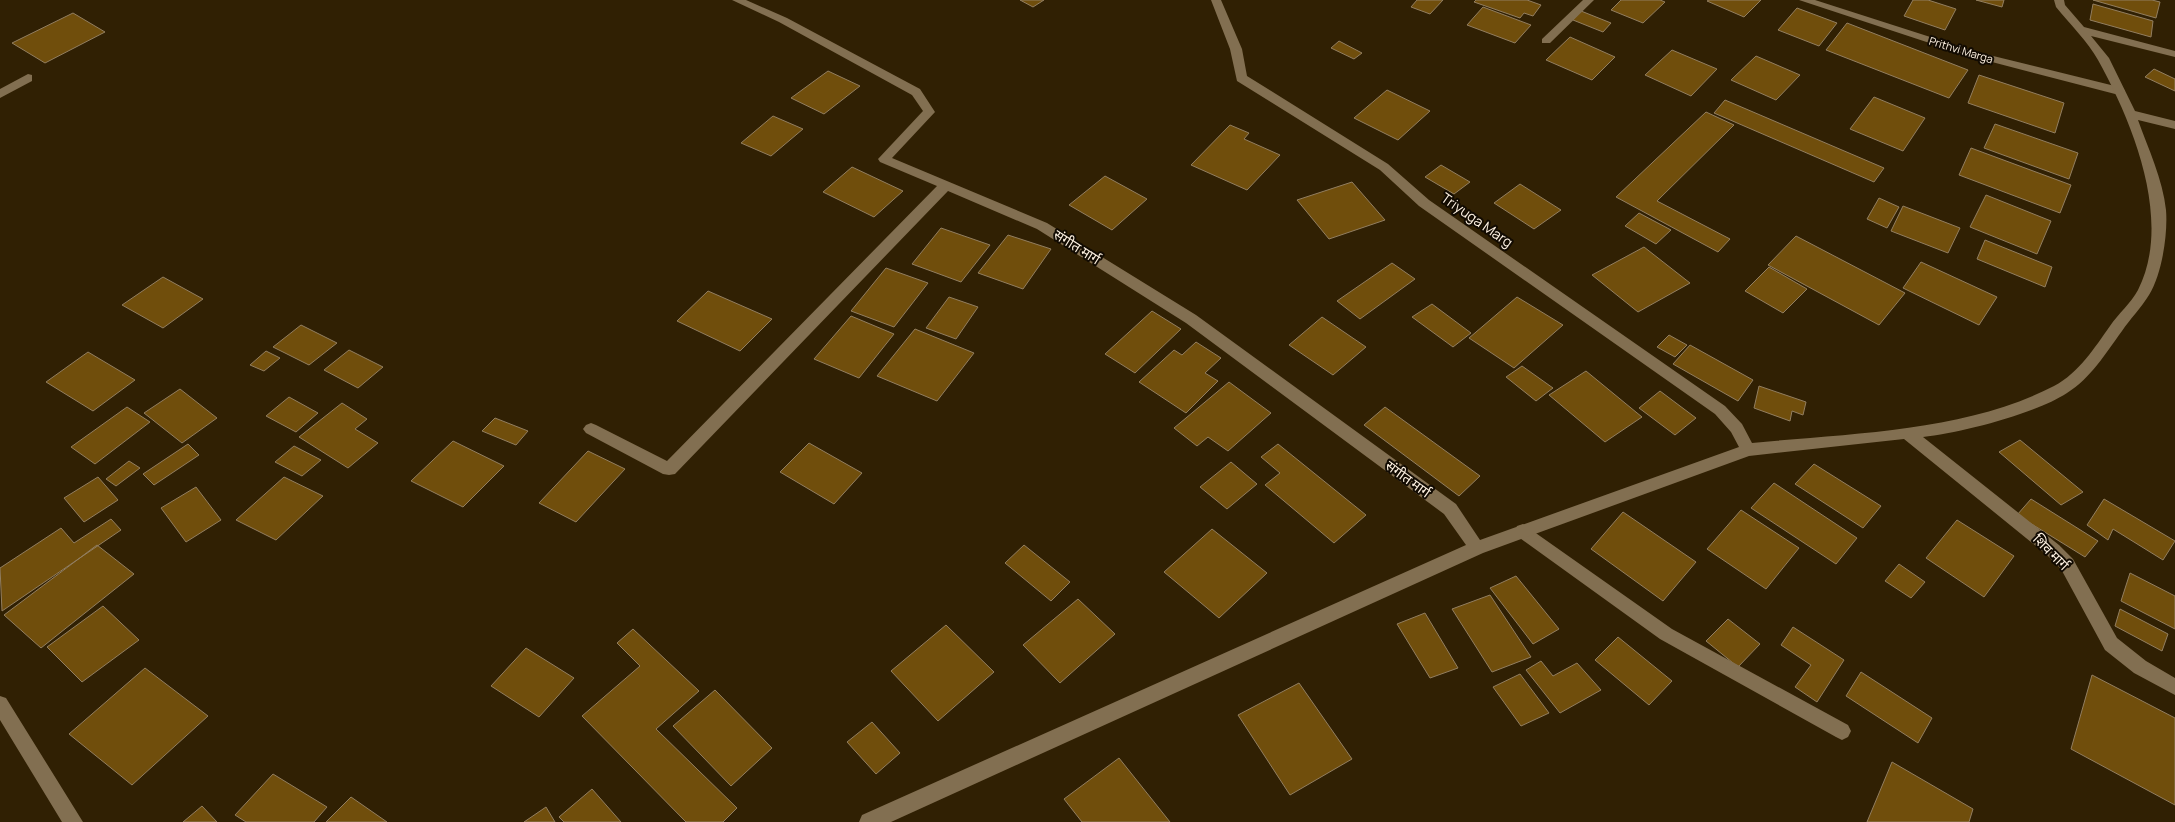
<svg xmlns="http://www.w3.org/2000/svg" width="2175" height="822" font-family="Manrope,'Noto Sans Devanagari',sans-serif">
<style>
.building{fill:#704e0c;stroke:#927e60}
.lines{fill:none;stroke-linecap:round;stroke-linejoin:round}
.lane{fill:#826f51;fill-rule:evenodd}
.street{fill:#826f51;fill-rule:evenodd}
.labels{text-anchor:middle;stroke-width:4;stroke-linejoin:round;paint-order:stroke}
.far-street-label{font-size:11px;fill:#fff3e3;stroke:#120b02}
.street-label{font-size:14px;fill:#fff3e3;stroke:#120b02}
</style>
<rect width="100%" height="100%" fill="#302003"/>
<!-- building -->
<path class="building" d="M1020 0H1044L1033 7Z
M1417 0H1443L1430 14 1411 7Z
M1476 0H1527L1541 5 1533 16 1524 13 1520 18 1474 2Z
M1621 0H1660L1665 2 1643 23 1611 10Z
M1709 0H1761L1744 17 1707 1Z
M1913 0H1928L1956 9 1945 30 1904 16Z
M1976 0H2004L2002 7Z
M2093 0H2152L2160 2 2156 18Z
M2093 4 2153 21 2151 37 2090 20Z
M1483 7 1531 25 1515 43 1467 25Z
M1797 8 1837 23 1819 46 1778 30Z
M1581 11 1611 23 1603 32 1573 20Z
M73 13 105 32 45 63 12 43Z
M1847 23 1968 70 1949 98 1826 50Z
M1570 37 1615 57 1592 80 1546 60Z
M1339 41 1362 53 1354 59 1331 48Z
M1672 50 1717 69 1691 96 1645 75Z
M1756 56 1800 75 1776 100 1731 80Z
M2154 69 2175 79V91L2145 77Z
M828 71 860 86 824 114 791 98Z
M1979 75 2064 103 2055 133 1968 103Z
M1387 90 1430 111 1398 140 1354 118Z
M1874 97 1925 118 1903 151 1850 129Z
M1725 100 1884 168 1874 182 1714 113Z
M1706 112 1734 125 1657 201 1730 239 1718 252 1616 197Z
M773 116 803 129 771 156 741 143Z
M1995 124 2078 153 2069 179 1984 148Z
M1230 125 1249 133 1244 139 1280 155 1247 190 1191 165Z
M1971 148 2071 185 2060 213 1959 175Z
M1441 165 1470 182 1454 194 1425 177Z
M852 167 903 191 874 217 823 192Z
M1105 176 1147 199 1112 230 1069 205Z
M1352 182 1385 220 1329 239 1297 200Z
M1520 184 1561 210 1534 229 1494 203Z
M1986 195 2051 221 2037 254 1970 227Z
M1879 198 1899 207 1887 228 1867 219Z
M1903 206 1960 228 1948 253 1891 231Z
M1639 213 1671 230 1656 244 1625 226Z
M941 228 990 245 961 282 912 264Z
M1008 235 1051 249 1023 289 978 273Z
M1796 236 1905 293 1879 325 1768 265Z
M1985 240 2052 267 2045 287 1977 259Z
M1644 247 1690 283 1638 312 1592 275Z
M1921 262 1997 297 1979 325 1903 288Z
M1392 263 1415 279 1360 319 1337 301Z
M1769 267 1807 289 1783 313 1745 291Z
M886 268 928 283 894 327 851 311Z
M163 277 203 299 163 328 122 305Z
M708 291 772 319 740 351 677 321Z
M949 297 978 307 956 339 926 328Z
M1517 297 1563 325 1514 368 1469 338Z
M1432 304 1471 333 1453 347 1412 317Z
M1152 311 1181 329 1135 373 1105 354Z
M851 316 894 334 859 378 814 359Z
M1322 317 1366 347 1333 375 1289 345Z
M301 325 337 343 309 365 273 347Z
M915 329 974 353 937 401 877 376Z
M1669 335 1687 345 1675 357 1657 347Z
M1196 342 1221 358 1205 373 1218 381 1186 413 1139 382 1174 350 1182 355Z
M1690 345 1753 380 1738 401 1673 364Z
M349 350 383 367 358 388 324 370Z
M266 351 280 358 264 371 250 365Z
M88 352 135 380 93 411 46 382Z
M1522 366 1553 388 1536 401 1506 377Z
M1586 371 1642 417 1605 442 1549 395Z
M1229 382 1271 413 1228 451 1208 437 1197 446 1174 428Z
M1759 386 1806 402 1803 415 1792 411 1790 421 1754 408Z
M180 389 217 418 182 443 144 413Z
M1660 391 1696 418 1675 435 1639 408Z
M289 397 318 413 296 432 266 416Z
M342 403 367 419 355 429 378 443 348 468 299 437Z
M127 407 150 422 95 464 71 447Z
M1385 407 1480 476 1459 496 1364 425Z
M495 418 528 431 516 445 482 431Z
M2020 440 2083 492 2061 505 1999 452Z
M453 441 504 466 463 507 411 481Z
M809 443 862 473 834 504 780 472Z
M188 444 199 455 154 485 143 474Z
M1278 444 1366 515 1334 543 1265 485 1280 473 1261 457Z
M294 446 321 460 302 476 275 462Z
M588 451 625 469 576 522 539 503Z
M129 461 140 468 116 486 106 479Z
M1231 462 1257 484 1227 509 1200 487Z
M1814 464 1881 506 1863 528 1795 484Z
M98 477 118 500 84 522 64 498Z
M284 477 323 496 276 540 236 520Z
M1774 483 1857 538 1836 564 1751 508Z
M196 487 221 520 186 542 161 508Z
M2031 499 2098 541 2085 557 2017 515Z
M2104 499 2175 541 2163 560 2113 529 2108 540 2087 525Z
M1741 510 1799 548 1766 589 1707 549Z
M1623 512 1696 562 1663 601 1591 549Z
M111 519 121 530 2 611 0 568 61 528 74 543Z
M1957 520 2014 556 1984 597 1926 558Z
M1212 529 1267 573 1219 618 1164 572Z
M97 545 134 574 41 648 4 615Z
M1024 545 1070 582 1051 601 1005 563Z
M1899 564 1925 582 1911 598 1885 581Z
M2130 573 2175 596V629L2121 601Z
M1516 576 1559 629 1533 644 1490 588Z
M1490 595 1531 657 1492 672 1452 609Z
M1078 599 1115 634 1060 683 1023 645Z
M103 606 139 640 82 682 47 647Z
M2120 609 2168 634 2162 651 2115 626Z
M1425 613 1458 668 1430 678 1397 624Z
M1728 619 1760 644 1738 667 1706 641Z
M946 625 994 672 938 721 891 671Z
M1793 627 1844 660 1817 702 1795 687 1811 665 1781 645Z
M633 629 699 691 656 729 737 808 723 822H686L582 716 640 666 617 643Z
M1618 637 1672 681 1649 705 1595 660Z
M526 648 574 678 539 717 491 686Z
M1541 661 1553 676 1577 663 1601 690 1560 713 1526 670Z
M145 668 208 716 132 785 69 734Z
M1861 672 1932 718 1918 743 1846 696Z
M1520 674 1549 713 1521 726 1493 687Z
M2092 675 2175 718V805L2071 749Z
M1299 683 1352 759 1290 795 1238 715Z
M715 690 772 748 731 786 673 726Z
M872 722 900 753 876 774 847 742Z
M1119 758 1170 822H1082L1064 799Z
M1892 762 1973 809 1969 822H1867Z
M273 774 327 807 314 822H246L235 815Z
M592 789 621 822H564L559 817Z
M351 797 387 822H326Z
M202 806 217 822H183Z
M546 807 555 822H524Z"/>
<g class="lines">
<!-- lane -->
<path class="lane" d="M1583 0H1594L1550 43H1542V39Z
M1799 0H1815L1977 52 2123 88 2125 91 2119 95 1969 56Z
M1523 524 1672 629 1848 725 1851 731 1848 737 1842 740 1836 737 1660 639 1517 536 1515 531 1517 526Z"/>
<!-- street -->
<path class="street" d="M732 0H746L787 18 920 89 935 112 892 158 1047 223 1196 315 1456 504 1480 540 1739 447 1731 432 1715 414 1419 206 1380 170 1237 81 1230 49 1211 0H1221L1242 49 1247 76 1388 164 1429 200 1725 406 1742 424 1752 443C1851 433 1965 432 2054 386 2079 373 2095 347 2110 326 2118 314 2131 303 2138 290 2173 221 2133 123 2098 60 2088 42 2070 24 2056 7L2054 0H2064L2065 5 2084 27 2175 51V57L2091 36 2109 58 2135 111 2175 121V129L2138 120C2148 148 2163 180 2166 210 2168 234 2162 274 2149 295 2141 308 2130 319 2122 331 2105 354 2091 378 2067 393 2035 414 1961 433 1923 437L2059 545 2073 559 2117 638 2146 661 2175 678V695L2134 673 2105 650 2061 569 2047 555 1904 439 1749 456 1483 553 891 822H859L862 815 1466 545 1444 514 1186 323 1037 229 948 191 675 474 669 475 663 474 586 433 583 429 586 425 591 423 596 425 667 461 937 186 880 162 878 159 923 111 912 95 779 22Z
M28 74 32 75V81L0 98V89Z
M0 696 6 698 83 822H62L0 720Z"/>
</g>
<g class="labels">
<!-- far-street labels -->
<g class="far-street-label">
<text transform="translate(1961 50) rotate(17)" y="4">Prithvi Marga</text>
</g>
<!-- street labels -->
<g class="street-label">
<text transform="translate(1477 220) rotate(35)" y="5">Triyuga Marg</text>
<text transform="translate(1077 247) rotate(32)" y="5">संगीत मार्ग</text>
<text transform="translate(1408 479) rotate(36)" y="5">संगीत मार्ग</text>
<text transform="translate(2051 552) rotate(45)" y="5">शिव मार्ग</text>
</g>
</g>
</svg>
